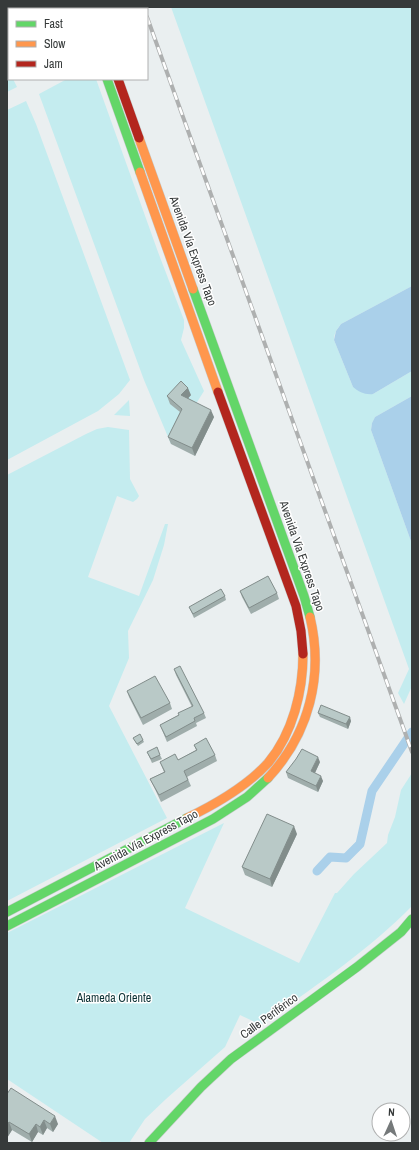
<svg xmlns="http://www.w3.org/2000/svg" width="419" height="1150" font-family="'Archivo Narrow',sans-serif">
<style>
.green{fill:#c4ecef}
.water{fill:#aad0ea}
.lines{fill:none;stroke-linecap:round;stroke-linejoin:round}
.canal{stroke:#aad0ea;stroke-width:9}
.fast-casing{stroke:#c7cacb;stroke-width:10}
.slow-casing{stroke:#c7cacb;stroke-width:10}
.jam-casing{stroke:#c7cacb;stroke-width:10}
.fast{stroke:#63d668;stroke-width:9}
.slow{stroke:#ff974d;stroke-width:9}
.jam{stroke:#b3261e;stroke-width:9}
.rail-casing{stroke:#aeb0b0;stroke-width:4}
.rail{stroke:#fff;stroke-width:2.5;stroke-dasharray:8;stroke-linecap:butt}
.wall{fill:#9fadab}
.shaded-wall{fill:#828d8b}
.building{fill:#b9c9c7;stroke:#828d8b}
.labels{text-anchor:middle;stroke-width:3;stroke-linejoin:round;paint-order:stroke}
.street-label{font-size:12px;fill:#363a3a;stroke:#fff}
.park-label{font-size:12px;fill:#0a3033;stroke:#fff}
</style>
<rect width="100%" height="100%" fill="#eaeff0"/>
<!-- green -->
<path class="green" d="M7 7H70V9H9V33L7 26Z
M171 7H412V286L341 324C337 329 334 333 334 340L353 387 373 394 412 371V396L375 417 372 423 371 430 412 544V686L404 704 398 693 409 669Z
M7 67 9 71V79H13L17 87 7 92Z
M67 79H96L158 252 184 320V328L181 340 204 391 194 407 190 406 171 444 144 380 39 94Z
M26 101 36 124 130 380 119 394 98 411 7 460V110Z
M129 400 130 416 114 415Z
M108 427 129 430 130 479 139 496 137 499 133 502 117 496 88 577 139 596 165 524H168L164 545 153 580 128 631 129 658 109 706 167 818 7 901V475L86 434 97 429Z
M412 773V906C367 952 313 987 261 1025L240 1015 225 1047 166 1099 145 1119 129 1143H103L7 1079V933L224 823 185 908 299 963 335 893H337L354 874 387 843 388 835 395 817 401 790Z"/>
<!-- water -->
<path class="water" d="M412 286V371L373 394C365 395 359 392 353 387L334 340 336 331 341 324Z
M412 396V544L371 430 372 423 375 417Z"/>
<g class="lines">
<!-- canal -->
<path class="canal" d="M317 871 330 857 346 858 360 844 372 791 412 732"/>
<!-- fast casing -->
<g class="fast-casing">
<path id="fast" d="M107 79 140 172
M193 289 304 596 310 617
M7 912 187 818
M7 926 213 819 247 797 268 778
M149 1143 201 1087 231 1059 357 967 401 932 412 919"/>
</g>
<!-- slow casing -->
<g class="slow-casing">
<path id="slow" d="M93 7V9
M139 138 193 289
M140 172 218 392
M268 778C309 734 324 676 310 617
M187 818C216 804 246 787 268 763 293 733 303 691 303 654"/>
</g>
<!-- jam casing -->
<g class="jam-casing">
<path id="jam" d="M81 7 82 9
M118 79 139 138
M218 392 296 606 301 631 303 654"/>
</g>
<!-- fast -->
<use href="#fast" class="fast"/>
<!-- slow -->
<use href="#slow" class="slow"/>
<!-- jam -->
<use href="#jam" class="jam"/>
<!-- rail casing -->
<g class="rail-casing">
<path id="rail" d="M143 7 144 9
M147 17 412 752"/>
</g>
<!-- rail -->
<use href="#rail" class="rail"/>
</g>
<!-- wall -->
<path class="wall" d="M191 395 188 398 214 417 195 456 171 444 168 437 180 412 170 404 167 396Z
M240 591 277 593 279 599 251 614 242 597Z
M225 596 226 600 194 618 189 607Z
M174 669 204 713 206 718 196 723 197 726 167 742 160 725 179 715 192 707 176 675Z
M127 691 170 703 172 709 143 725 129 697Z
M318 713 351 721 348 729 320 717Z
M133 738 143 740 144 742 138 746Z
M194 745 215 755 217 761 187 777 191 786 161 802 153 785 150 779 164 772 160 762 178 760 196 750Z
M147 752 160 755 162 759 152 763Z
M320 762 315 773 323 781 318 792 288 778 286 772Z
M297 834 272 887 245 875 242 867Z
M7 1094 58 1124 53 1132 47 1128 43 1135 38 1132 32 1142 12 1130 7 1138Z"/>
<!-- shaded-wall -->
<path class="shaded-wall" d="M188 388 191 395 184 403 181 395Z
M211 410 214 417 195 456 192 448Z
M350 717 351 721 348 729 346 724Z
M318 757 320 762 313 777 311 771Z
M321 776 323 781 318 792 316 786Z
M294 826 297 834 272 887 270 879Z
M55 1116 58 1124 53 1132 50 1124Z
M44 1120 47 1128 43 1135 40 1127Z
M9 1122 12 1130 7 1138V1125Z
M36 1124 38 1132 32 1142 29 1134Z"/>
<!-- building -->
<path class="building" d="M181 381 188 388 181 395 211 410 192 448 168 437 182 409 167 396Z
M268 576 277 593 249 608 240 591Z
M221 589 225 596 193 614 189 607Z
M180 666 204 713 194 718 195 721 166 737 160 725 179 715 178 713 193 706 174 669Z
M155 676 170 703 141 718 127 691Z
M321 705 350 717 346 724 318 713Z
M140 734 143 740 137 744 133 738Z
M206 738 215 755 184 771 188 780 159 795 150 779 165 772 160 762 175 754 178 760 197 750 194 745Z
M157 747 160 755 151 759 147 752Z
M302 749 318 757 311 771 321 776 316 786 286 772 296 759Z
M267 814 294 826 270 879 242 867Z
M11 1088 55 1116 50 1124 44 1120 40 1127 36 1124 29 1134 9 1122 7 1125V1094Z"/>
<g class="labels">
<!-- street labels -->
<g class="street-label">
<text transform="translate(193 251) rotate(70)" y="4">Avenida Vía Express Tapo</text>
<text transform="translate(302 556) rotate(71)" y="4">Avenida Vía Express Tapo</text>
<text transform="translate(146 840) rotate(-28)" y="4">Avenida Vía Express Tapo</text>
<text transform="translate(269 1016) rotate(-36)" y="4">Calle Periférico</text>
</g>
<!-- park labels -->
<g class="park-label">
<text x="114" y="1002">Alameda Oriente</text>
</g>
</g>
<!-- border -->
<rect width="419" height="1150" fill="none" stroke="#363a3a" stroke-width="16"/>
<!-- legend -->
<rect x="8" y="8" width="140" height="72" fill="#ffffff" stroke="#afb0b0"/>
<rect x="16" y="21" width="20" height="6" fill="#63d668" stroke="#afb0b0"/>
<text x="44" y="28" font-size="12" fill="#363a3a">Fast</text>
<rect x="16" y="41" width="20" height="6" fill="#ff974d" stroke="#afb0b0"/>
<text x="44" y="48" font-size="12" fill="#363a3a">Slow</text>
<rect x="16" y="61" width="20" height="6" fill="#b3261e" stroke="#afb0b0"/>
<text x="44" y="68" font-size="12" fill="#363a3a">Jam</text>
<!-- north arrow -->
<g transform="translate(391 1122) rotate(3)"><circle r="19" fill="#ffffff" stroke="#afb0b0"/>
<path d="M0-3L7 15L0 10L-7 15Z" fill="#75797a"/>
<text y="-6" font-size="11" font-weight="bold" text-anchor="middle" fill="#363a3a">N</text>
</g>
</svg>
